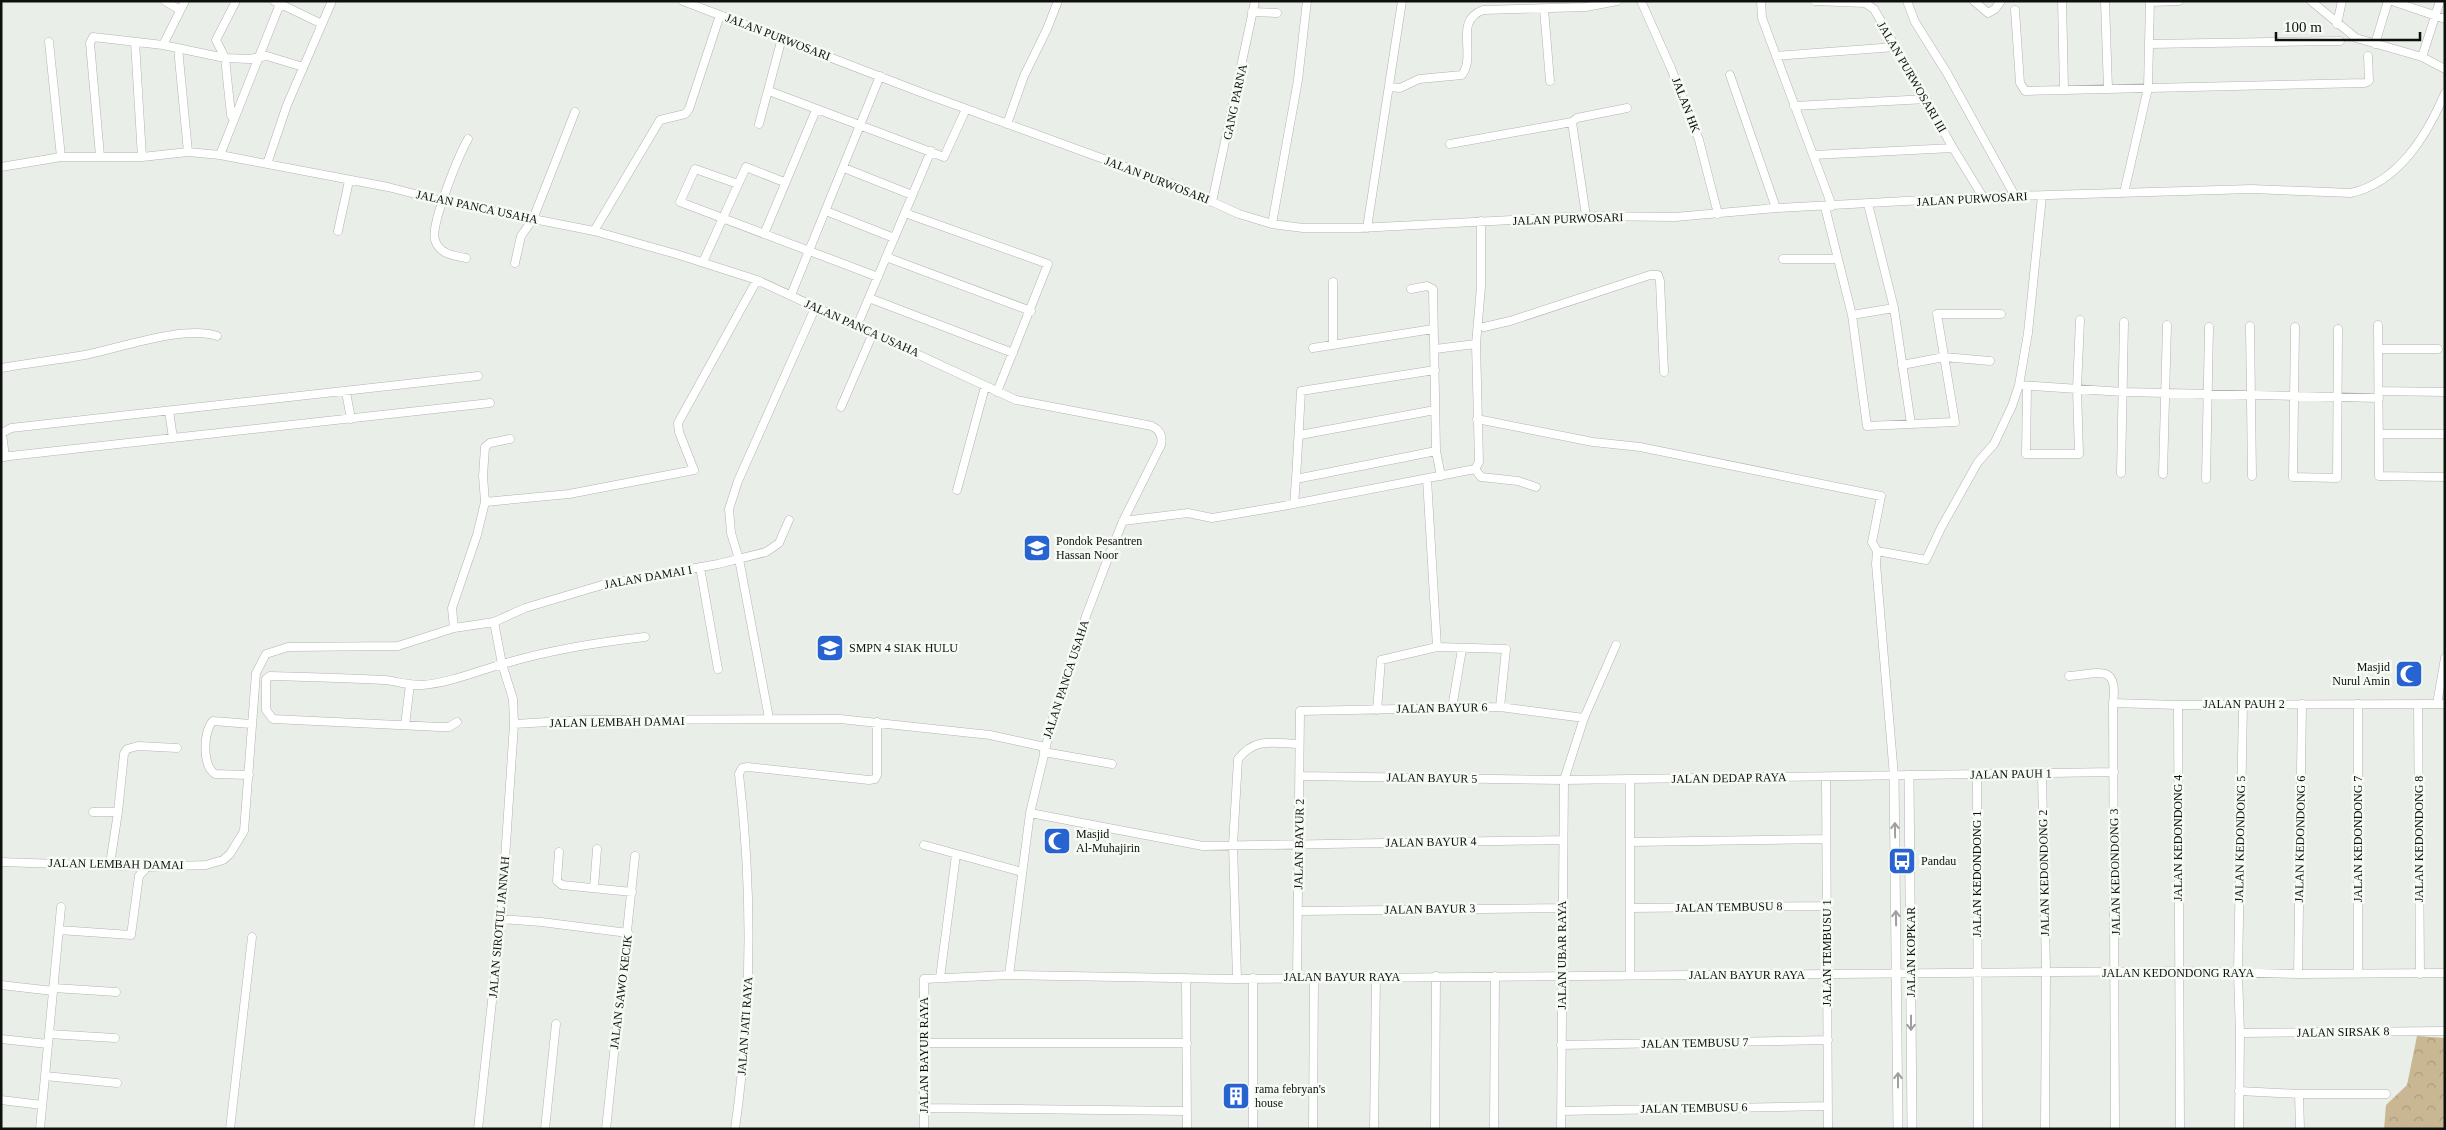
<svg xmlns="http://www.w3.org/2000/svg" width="2446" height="1130" font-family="'Times New Roman',serif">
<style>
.forest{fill:url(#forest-crowns)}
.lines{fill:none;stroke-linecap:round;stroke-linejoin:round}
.minor-casing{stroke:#b1b4af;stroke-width:9}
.tertiary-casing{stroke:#b1b4af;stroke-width:10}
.minor{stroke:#fff;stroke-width:8}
.tertiary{stroke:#fff;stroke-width:9}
.oneway{stroke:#9f9f9f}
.labels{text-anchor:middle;stroke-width:5;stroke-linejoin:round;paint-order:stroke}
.street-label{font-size:12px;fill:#0e100e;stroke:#f7fbf5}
.poi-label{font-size:12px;fill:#0e100e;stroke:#f7fbf5;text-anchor:start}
</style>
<defs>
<pattern id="forest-crowns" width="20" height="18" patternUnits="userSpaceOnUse" patternTransform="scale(1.25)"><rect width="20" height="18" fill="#c9b794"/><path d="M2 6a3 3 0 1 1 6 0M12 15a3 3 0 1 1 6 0" fill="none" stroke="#ab9c7e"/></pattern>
</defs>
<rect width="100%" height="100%" fill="#eaeee8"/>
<!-- forest -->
<path class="forest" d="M2417 1036 2445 1038V1129H2384L2386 1105 2407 1085Z"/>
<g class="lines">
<!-- minor casing -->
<g class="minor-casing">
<path id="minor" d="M165 1 180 10
M274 1 322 24
M683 1 920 92 1175 185 1239 214 1272 224 1303 228H1359L1586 216 1675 217 1776 208 1978 197 2252 189 2351 193C2399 182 2427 135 2445 93
M1641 1 1671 68 1699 140 1718 214
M1761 1 1762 18 1832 206
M1815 1 1865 3 1874 9 1953 148 1983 197
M1907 1 1915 22 1947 73 2015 196
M1974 1 1988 13 1995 9 2001 1
M2062 1 2064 89
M2105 1 2108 89
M2311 1 2356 38 2422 57 2445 69
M2392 1 2445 19
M2150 2 2179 1
M1544 9 1550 81
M2015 10 2020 83 2025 91 2365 83 2369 81 2368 56
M1252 12 1277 13
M2337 24 2342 1
M49 42 61 157
M135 42 142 157
M2149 44 2340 41
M2375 44 2388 1
M163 45 185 1
M178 48 188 152
M1776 56 1895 47
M2422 57 2440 1
M1730 75 1776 208
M1390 87 1400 88 1419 79 1462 75C1477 54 1453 21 1483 10L1586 7 1617 1
M769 91 944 157 966 109
M1794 106 1927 99
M234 119 231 115 225 58 216 40 236 1
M1572 122 1586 216
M759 124 782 38
M1007 124 1024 76 1047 29 1058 1
M1450 144 1572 122 1577 118 1627 108
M220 155 280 4
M1813 155 1953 148
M100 156 90 43 93 37 163 45 225 58 249 59 267 56 303 67
M267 164 287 105 332 1
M1 167 61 157H142L188 152 220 155 388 187 442 201 594 231 676 254 757 280 1016 400 1152 426C1160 430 1163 436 1161 445L1123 521 1110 553 1086 616 1054 713 1030 813 1009 975
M844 168 912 195
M738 184 695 169 680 202 878 277
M2124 193 2148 88 2150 1
M1212 202 1255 1
M1868 204 1894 308
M1825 207 1852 315 1867 426 1955 422 1937 314H2001
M826 211 894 238
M905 213 1048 264 997 392
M1272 224 1298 80 1307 1
M1367 228 1402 1
M338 231 349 181
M594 231 660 120 685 114 689 109 720 15
M764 234 816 110
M886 257 1031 311
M466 258C454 256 439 254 435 240 430 225 459 155 468 139
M1783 259H1837
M703 262 746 167 784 182
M515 263 521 236 533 219 575 112
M1411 289 1427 286 1433 289 1436 451 1441 476
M791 295 880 76
M869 298 1013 353
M1852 315 1894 308 1911 424
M1478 325 1484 327 1510 321 1650 275H1658L1660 281 1664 372
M2378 325 2379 476 2445 477
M857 326 931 151
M2250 326 2252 476
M2295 327 2293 477 2337 478 2338 329
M1333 345V282
M1313 348 1433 329
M1435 349 1476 344
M2378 349H2438
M1902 365 1944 357 1990 361
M1 368C29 363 57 360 85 355 120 348 184 325 217 336
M2019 385 2123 392 2379 398
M2027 387 2026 454H2079L2077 389 2080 320
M2379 391 2445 392
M346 392 351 419
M841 407 873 333
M169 411 173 438
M1477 419 1593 442 1640 447 1881 496 1872 542 1877 551 1876 564 1894 776
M2379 434H2445
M1300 435 1435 410
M1 457 490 403
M5 457 2 433 11 428 478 376
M1475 469 1481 477 1518 481 1536 487
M2121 473 2124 322
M2163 474 2167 325
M1296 479 1301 391 1435 370
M2206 479 2209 327
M957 490 985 387
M485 502 483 476 485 447 490 443 510 439
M1294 504 1296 479 1436 451
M1123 521 1188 513 1212 518 1283 506 1475 469 1479 462 1476 344 1481 287V221
M1877 551 1926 560 1941 528 1978 462 1994 444 2012 406 2019 385 2028 333 2042 196
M700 567 718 669
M494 622 525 608 602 585 718 564 766 552 779 543 789 520
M454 628 452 608 477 535 485 502 569 494 694 470 679 432 678 423 757 280
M1437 647 1506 649 1500 707
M2069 676C2098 674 2119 663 2113 703
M2358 704V974
M2418 704 2420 974
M2437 704 2445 658
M2178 705 2180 1129
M1452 708 1462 649
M1377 710 1381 660 1437 647 1427 479
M769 718 739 559 731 533 729 509 738 481 816 306
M457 722 449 727H440L273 719 266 710V679L270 676C308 677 346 678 384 680 397 681 410 686 422 685 450 683 477 671 503 664 546 651 600 642 645 637
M514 724 583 720 840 719 990 735 1045 747
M405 725 410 684
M1044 752 1112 764
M2042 774 2046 972 2045 1129
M249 775 215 774C202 765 203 731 213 721L251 724
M1977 775 1978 1129
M1300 776 1564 780 2114 772
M1826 777 1828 1129
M93 812H118L110 864
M118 812 124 754 127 749 138 746 177 748
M1030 813 1203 846 1563 840
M1631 842 1826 839
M924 845 1022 872
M559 852 557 881 562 885 632 892
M1 862 147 867 206 865 223 860 230 854 244 831 256 673 266 654 288 647 398 646 454 628 494 622 502 664 513 699 514 724 501 919 478 1129
M594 888 597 849
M1630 908 1827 906
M1298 911 1562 908
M501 919 541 922 628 933
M59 930 131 935 139 876 147 867
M2298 974 2302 704
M1630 975V780
M1297 977 1300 711 1500 707 1584 718
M940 978 956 855
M1186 978 1187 1129
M1237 979 1233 845 1238 759C1256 737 1273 743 1298 744
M1 985 53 991
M54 988 116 992
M2240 1033 2445 1031
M49 1034 115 1038
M1 1039 48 1044
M924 1043H1187
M1561 1045 1828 1040
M45 1076 117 1083
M2239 1091 2299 1094H2386
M2299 1094 2300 1129
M1 1100 42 1105
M924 1108 1187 1111
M1561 1111 1828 1106
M40 1129 61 907
M230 1129 252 937
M545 1129 556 1024
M606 1129 635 856
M735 1129C752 1009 753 894 739 774L742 768 748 767 869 780 875 779 877 775V722
M924 1129V979L1009 975 1233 979 2179 971 2298 974 2445 973
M1253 1129V978
M1313 1129 1314 977
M1374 1129 1376 977
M1435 1129 1436 976
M1494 1129 1495 976
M1561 1129 1564 780 1584 718 1616 645
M2115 1129 2113 703 2178 705 2445 704
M2239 1129 2240 1033 2238 973 2243 704"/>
</g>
<!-- tertiary casing -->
<g class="tertiary-casing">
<path id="tertiary" d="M1909 775 1912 1129
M1894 776 1898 1129"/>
</g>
<!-- minor -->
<use href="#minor" class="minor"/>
<!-- tertiary -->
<use href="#tertiary" class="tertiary"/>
</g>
<!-- one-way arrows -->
<defs><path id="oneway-shaft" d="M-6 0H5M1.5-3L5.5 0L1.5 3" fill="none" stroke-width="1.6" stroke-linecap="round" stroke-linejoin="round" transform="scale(1.25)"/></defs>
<g class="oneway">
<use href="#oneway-shaft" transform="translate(1895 830) rotate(-91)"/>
<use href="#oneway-shaft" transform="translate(1896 918) rotate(-91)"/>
<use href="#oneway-shaft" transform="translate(1911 1023) rotate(90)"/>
<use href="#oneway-shaft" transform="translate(1898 1080) rotate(-90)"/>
</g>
<!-- icons -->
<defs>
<g id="school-square" transform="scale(1.4375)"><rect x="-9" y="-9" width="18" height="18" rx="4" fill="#2864d1" stroke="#f7fbf5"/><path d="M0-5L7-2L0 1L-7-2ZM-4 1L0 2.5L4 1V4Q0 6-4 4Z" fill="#fff"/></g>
<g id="mosque-square" transform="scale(1.4375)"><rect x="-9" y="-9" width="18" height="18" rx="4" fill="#2864d1" stroke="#f7fbf5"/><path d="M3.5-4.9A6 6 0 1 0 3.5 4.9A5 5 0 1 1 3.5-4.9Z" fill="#fff"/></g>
<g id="bus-square" transform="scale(1.4375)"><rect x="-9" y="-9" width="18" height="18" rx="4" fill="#2864d1" stroke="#f7fbf5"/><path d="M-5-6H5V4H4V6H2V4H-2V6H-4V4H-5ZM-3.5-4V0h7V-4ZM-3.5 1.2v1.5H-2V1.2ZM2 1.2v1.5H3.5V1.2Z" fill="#fff"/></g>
<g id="building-square" transform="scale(1.4375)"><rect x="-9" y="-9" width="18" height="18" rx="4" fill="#2864d1" stroke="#f7fbf5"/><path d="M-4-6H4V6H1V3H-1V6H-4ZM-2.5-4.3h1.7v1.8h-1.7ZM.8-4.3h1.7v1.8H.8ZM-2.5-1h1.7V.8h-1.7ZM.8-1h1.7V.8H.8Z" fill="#fff"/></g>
</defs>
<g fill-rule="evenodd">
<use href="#school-square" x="1037" y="548"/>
<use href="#school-square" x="830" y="648"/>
<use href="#mosque-square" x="2409" y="674"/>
<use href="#mosque-square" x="1057" y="841"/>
<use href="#bus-square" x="1902" y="861"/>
<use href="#building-square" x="1236" y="1096"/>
</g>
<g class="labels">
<!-- street labels -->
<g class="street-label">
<text transform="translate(778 37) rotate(21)" y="4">JALAN PURWOSARI</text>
<text transform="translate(1912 77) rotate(60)" y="4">JALAN PURWOSARI III</text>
<text transform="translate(1235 102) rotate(-78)" y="4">GANG PARNA</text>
<text transform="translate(1686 105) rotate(69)" y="4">JALAN HK</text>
<text transform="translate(1157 180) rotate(21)" y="4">JALAN PURWOSARI</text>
<text transform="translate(1972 199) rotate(-3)" y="4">JALAN PURWOSARI</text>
<text transform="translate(477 207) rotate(12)" y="4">JALAN PANCA USAHA</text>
<text transform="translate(1568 219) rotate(-2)" y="4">JALAN PURWOSARI</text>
<text transform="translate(862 328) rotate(24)" y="4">JALAN PANCA USAHA</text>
<text transform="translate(648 577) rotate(-10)" y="4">JALAN DAMAI I</text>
<text transform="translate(1066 679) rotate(-72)" y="4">JALAN PANCA USAHA</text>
<text x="2244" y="708">JALAN PAUH 2</text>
<text transform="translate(1442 708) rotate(-1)" y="4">JALAN BAYUR 6</text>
<text transform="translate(617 722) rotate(-1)" y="4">JALAN LEMBAH DAMAI</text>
<text transform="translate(2011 774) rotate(-1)" y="4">JALAN PAUH 1</text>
<text transform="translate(1432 778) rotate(1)" y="4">JALAN BAYUR 5</text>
<text transform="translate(1729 778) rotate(-1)" y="4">JALAN DEDAP RAYA</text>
<text transform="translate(2178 838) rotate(-90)" y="4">JALAN KEDONDONG 4</text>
<text transform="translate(2240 839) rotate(-89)" y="4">JALAN KEDONDONG 5</text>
<text transform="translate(2300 839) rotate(-89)" y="4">JALAN KEDONDONG 6</text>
<text transform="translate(2358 839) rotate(-90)" y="4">JALAN KEDONDONG 7</text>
<text transform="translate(2419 839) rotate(-90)" y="4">JALAN KEDONDONG 8</text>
<text transform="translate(1431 842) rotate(-1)" y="4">JALAN BAYUR 4</text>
<text transform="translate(1299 844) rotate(-89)" y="4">JALAN BAYUR 2</text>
<text transform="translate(116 864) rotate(1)" y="4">JALAN LEMBAH DAMAI</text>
<text transform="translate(2115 872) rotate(-91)" y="4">JALAN KEDONDONG 3</text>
<text transform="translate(2044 873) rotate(-91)" y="4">JALAN KEDONDONG 2</text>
<text transform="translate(1977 874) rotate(-90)" y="4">JALAN KEDONDONG 1</text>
<text transform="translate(1729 907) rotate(-1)" y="4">JALAN TEMBUSU 8</text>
<text transform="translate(1430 909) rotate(-1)" y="4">JALAN BAYUR 3</text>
<text transform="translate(499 927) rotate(-85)" y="4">JALAN SIROTUL JANNAH</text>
<text transform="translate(1911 952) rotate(-90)" y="4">JALAN KOPKAR</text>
<text transform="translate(1827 953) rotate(-90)" y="4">JALAN TEMBUSU 1</text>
<text transform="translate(1562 955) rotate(-90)" y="4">JALAN UBAR RAYA</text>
<text x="2178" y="977">JALAN KEDONDONG RAYA</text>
<text x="1747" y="979">JALAN BAYUR RAYA</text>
<text x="1342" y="981">JALAN BAYUR RAYA</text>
<text transform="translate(621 992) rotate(-83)" y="4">JALAN SAWO KECIK</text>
<text transform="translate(745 1026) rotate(-86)" y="4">JALAN JATI RAYA</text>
<text transform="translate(2343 1032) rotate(-1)" y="4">JALAN SIRSAK 8</text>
<text transform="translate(1695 1043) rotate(-1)" y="4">JALAN TEMBUSU 7</text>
<text transform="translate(924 1055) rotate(-90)" y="4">JALAN BAYUR RAYA</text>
<text transform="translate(1694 1108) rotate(-1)" y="4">JALAN TEMBUSU 6</text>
</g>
<!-- poi labels -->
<g class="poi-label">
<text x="1056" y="545">Pondok Pesantren<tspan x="1056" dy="14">Hassan Noor</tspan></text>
<text x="849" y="652">SMPN 4 SIAK HULU</text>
<text x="2390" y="671" text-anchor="end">Masjid<tspan x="2390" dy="14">Nurul Amin</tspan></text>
<text x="1076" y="838">Masjid<tspan x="1076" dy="14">Al-Muhajirin</tspan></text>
<text x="1921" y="865">Pandau</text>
<text x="1255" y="1093">rama febryan's<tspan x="1255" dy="14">house</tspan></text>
</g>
</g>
<!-- border -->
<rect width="2446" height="1130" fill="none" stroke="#0e100e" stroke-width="5"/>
<!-- scale -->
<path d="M2276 32v8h144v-8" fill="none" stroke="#0e100e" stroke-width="2.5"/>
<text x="2284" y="32" font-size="15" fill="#0e100e" stroke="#f7fbf5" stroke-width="4" paint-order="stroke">100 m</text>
</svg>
